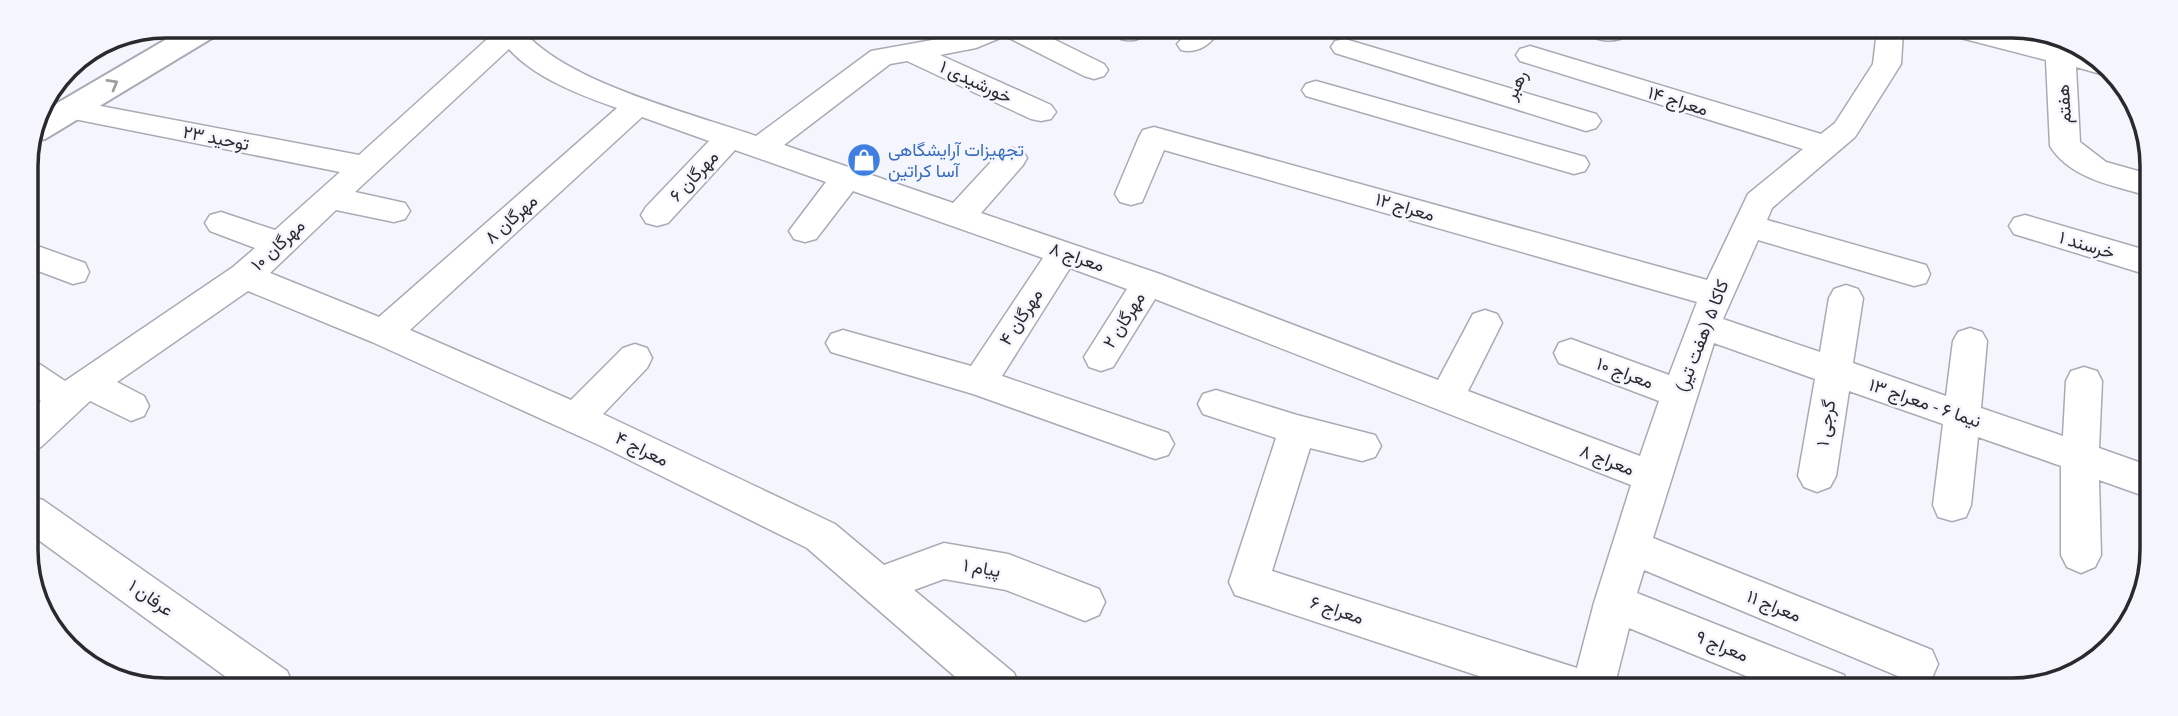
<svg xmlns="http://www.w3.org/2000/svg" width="2178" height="716" font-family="'Source Serif 4',Vazirmatn,serif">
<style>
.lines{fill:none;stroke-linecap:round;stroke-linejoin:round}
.street-casing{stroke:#a9abb4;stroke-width:3}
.highway-casing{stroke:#a9abb4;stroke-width:4}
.street{fill:#fff;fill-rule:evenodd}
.highway{fill:#fff;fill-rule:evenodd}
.oneway{stroke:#9f9fa1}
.labels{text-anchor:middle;stroke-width:5;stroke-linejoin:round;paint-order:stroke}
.street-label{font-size:18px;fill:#2a2a2e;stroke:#f5f6fd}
.shop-label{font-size:18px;fill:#366cbe;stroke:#f5f6fd;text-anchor:start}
.rim{fill:none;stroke:#2a2a2e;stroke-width:3.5}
</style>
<rect width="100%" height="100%" fill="#f5f6fd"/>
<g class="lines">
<!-- street casing -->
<g class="street-casing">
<path id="street" d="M492 27H530L526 34C572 84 690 113 756 136L871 51 960 35 976 28H1031L1104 64 1108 70 1104 76 1094 79 1084 76 1005 36 976 48 940 55 1051 105 1056 112 1051 119 1041 121 1031 119 907 61 890 64 784 145 953 203 1001 151 1012 148 1023 151 1027 158 1023 165 981 213 1160 274 1438 380 1473 314 1485 310 1497 314 1502 323 1468 391 1640 456 1659 401 1559 363 1554 353 1559 343 1571 339 1669 375 1697 302 1164 150 1142 202 1131 205 1120 202 1115 194 1139 137 1143 130 1154 127 1707 280 1748 194 1803 149 1520 61 1516 55 1520 49 1530 46 1540 49 1821 134 1835 123 1873 64 1877 31H1903L1901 64 1855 137 1772 208 1767 220 1926 265 1930 274 1926 283 1914 286 1758 240 1723 319 1820 352 1829 298 1834 289 1846 285 1858 289 1863 298 1853 363 1946 396 1953 341 1958 332 1970 328 1982 332 1987 341 1981 408 2063 436 2066 381 2071 371 2084 367 2097 371 2102 381 2099 448 2147 465V497L2099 480 2101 555 2095 567 2081 573 2067 567 2061 555V466L1978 437 1971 505 1966 517 1952 521 1938 517 1933 505 1943 424 1849 391 1836 476 1830 487 1817 492 1804 487 1798 476 1815 379 1714 343 1653 538 1932 650 1938 664 1932 678 1917 684 1644 570 1637 593 1844 675 1850 689H1778L1629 628 1614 688H1515L1235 595 1229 582 1276 438 1203 414 1198 404 1203 394 1216 390 1297 415 1375 435 1381 446 1375 457 1362 461 1310 448 1272 571 1577 668 1594 603 1631 485 1155 299 1113 367 1101 371 1089 367 1084 357 1127 289 1070 268 1002 376 1168 433 1174 444 1168 455 1155 459 973 394 831 352 826 343 831 334 843 330 971 366 1043 258 853 191 816 239 805 242 794 239 789 231 826 182 735 150 668 223 657 226 646 223 641 215 646 207 709 141 642 117 410 330 571 400 623 348 635 344 647 348 652 358 647 368 603 414 835 524 884 565 944 543 1008 554 1099 589 1105 602 1099 615 1085 621 1006 590 944 579 914 590 1014 673 1020 687H967L807 548 601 446 372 342 248 291 117 382 144 396 149 406 144 416 131 421 90 401 41 447 28 451V413L41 401 28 393V361L41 365 65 381 233 267 255 248 210 231 205 223 210 215 221 212 275 230 340 172 69 118 59 116 54 109 59 102 69 100 359 155 495 32ZM509 49C535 78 580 95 617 108L379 317 270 273 336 210 394 222 405 219 410 211 405 203 355 192Z
M1120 29H1149C1141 40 1134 42 1121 39L1117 33Z
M1191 29H1221C1211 44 1199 54 1181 50L1177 44Z
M1586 30H1622L1624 33 1620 39C1608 42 1594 41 1586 30Z
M1953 31H2000L2068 48 2081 52 2114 72 2104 75 2076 67 2080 142 2106 162 2149 174V196C2115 186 2070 179 2050 146L2046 60 1957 37Z
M1345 39 1596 114 1601 121 1596 128 1586 131 1335 53 1331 47 1335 41Z
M1316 81 1585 157 1589 164 1585 171 1574 174 1306 96 1302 90 1306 84Z
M2025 215 2149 251 2148 275 2014 234 2009 226 2014 218Z
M32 244 85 263 89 272 85 281 73 284 33 269 27 271V246Z
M28 496 43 500 287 671 293 685H237L29 533Z"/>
</g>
<!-- highway casing -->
<g class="highway-casing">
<path id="highway" d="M189 26H226L222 32 45 139 30 141 37 115Z"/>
</g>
<!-- street -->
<use href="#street" class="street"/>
<!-- highway -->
<use href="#highway" class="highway"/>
</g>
<!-- one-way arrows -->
<defs><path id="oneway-chevron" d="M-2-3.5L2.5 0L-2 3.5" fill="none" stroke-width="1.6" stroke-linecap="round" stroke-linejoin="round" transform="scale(1.75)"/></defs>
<use class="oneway" href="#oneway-chevron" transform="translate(113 84) rotate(-30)"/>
<!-- icons -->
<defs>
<g id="shop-disc" transform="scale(1.75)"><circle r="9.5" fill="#3f7fe0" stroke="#f5f6fd"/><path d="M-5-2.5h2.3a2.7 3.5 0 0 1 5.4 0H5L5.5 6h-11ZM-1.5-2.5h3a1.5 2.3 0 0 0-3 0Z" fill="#fff"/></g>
</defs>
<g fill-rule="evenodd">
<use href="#shop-disc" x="864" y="160"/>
</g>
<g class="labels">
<!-- street labels -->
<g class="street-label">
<text transform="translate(976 82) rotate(25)" y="6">خورشیدی ۱</text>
<text transform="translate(1516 85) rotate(-65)" y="6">رهبر</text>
<text transform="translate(1678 101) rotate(17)" y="6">معراج ۱۴</text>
<text transform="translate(2064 104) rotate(-93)" y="6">هفتم</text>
<text transform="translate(216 138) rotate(11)" y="6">توحید ۲۳</text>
<text transform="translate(694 176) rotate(-47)" y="6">مهرگان ۶</text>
<text transform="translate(1405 207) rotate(16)" y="6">معراج ۱۲</text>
<text transform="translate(511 219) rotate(-42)" y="6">مهرگان ۸</text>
<text transform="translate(278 245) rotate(-43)" y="6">مهرگان ۱۰</text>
<text transform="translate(2087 245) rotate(17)" y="6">خرسند ۱</text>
<text transform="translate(1077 257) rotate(19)" y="6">معراج ۸</text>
<text transform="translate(1021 317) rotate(-57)" y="6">مهرگان ۴</text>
<text transform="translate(1124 320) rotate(-58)" y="6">مهرگان ۲</text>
<text transform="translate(1702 336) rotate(-69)" y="6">کاکا ۵ (هفت تیر)</text>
<text transform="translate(1625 373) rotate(20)" y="6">معراج ۱۰</text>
<text transform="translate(1925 403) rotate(19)" y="6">نیما ۶ - معراج ۱۳</text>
<text transform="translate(1826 423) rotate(-81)" y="6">گرجی ۱</text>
<text transform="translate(642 449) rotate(26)" y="6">معراج ۴</text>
<text transform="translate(1607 460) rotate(21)" y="6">معراج ۸</text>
<text transform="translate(982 568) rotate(10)" y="6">پیام ۱</text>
<text transform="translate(151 598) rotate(35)" y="6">عرفان ۱</text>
<text transform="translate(1774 606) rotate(22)" y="6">معراج ۱۱</text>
<text transform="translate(1337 610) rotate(18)" y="6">معراج ۶</text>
<text transform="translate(1722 646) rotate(22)" y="6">معراج ۹</text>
</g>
<!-- shop labels -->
<g class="shop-label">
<text x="888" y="156">تجهیزات آرایشگاهی<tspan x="888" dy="21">آسا کراتین</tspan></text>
</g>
</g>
<!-- crop -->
<path d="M0 0H2178V716H0ZM166 38H2012A128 128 0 0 1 2140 166V550A128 128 0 0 1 2012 678H166A128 128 0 0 1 38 550V166A128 128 0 0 1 166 38Z" fill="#f5f6fd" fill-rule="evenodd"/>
<path class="rim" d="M166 38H2012A128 128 0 0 1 2140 166V550A128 128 0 0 1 2012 678H166A128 128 0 0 1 38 550V166A128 128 0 0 1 166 38Z"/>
</svg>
